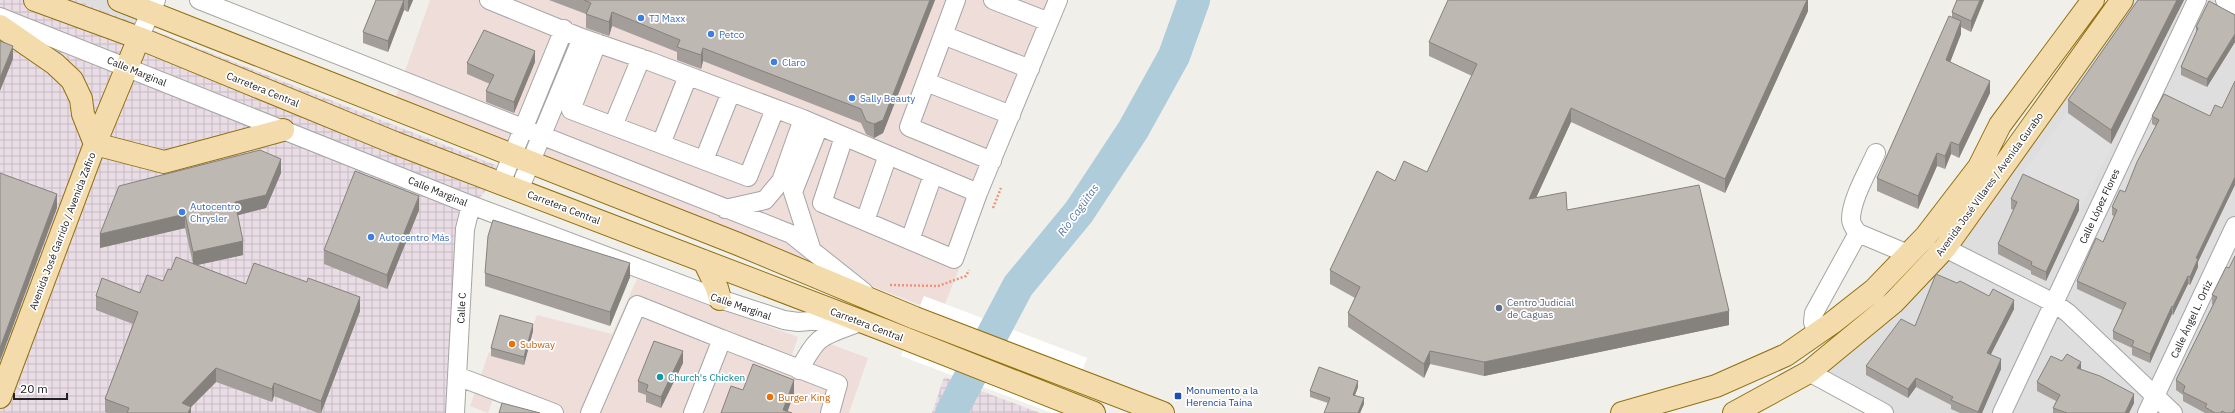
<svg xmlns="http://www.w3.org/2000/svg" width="2235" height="413" font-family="'IBM Plex Sans',sans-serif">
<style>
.residential{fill:#dfdede}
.commercial{fill:#efddda}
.industrial{fill:url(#industrial-grid)}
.parking{fill:#e1e1e1}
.pier{fill:#fff}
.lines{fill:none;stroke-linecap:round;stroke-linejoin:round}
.river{stroke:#aeccda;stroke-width:32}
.minor-casing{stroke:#a5a5a5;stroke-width:20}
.major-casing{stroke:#90700f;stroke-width:24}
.path{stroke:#ed937d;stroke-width:2.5;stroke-dasharray:2 2;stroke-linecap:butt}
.minor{stroke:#fff;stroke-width:18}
.major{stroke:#f4dbab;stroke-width:22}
.wall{fill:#a39e99}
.shaded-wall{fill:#85817d}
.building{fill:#beb8b2;stroke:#85817d}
.shop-dot{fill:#3f7fe0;stroke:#fff;stroke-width:1.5}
.service-dot{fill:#5c6f8a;stroke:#fff;stroke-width:1.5}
.food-dot{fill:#e8710a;stroke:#fff;stroke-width:1.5}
.culture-dot{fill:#0f9aa8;stroke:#fff;stroke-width:1.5}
.transit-dot{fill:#1a4fb4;stroke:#fff;stroke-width:1.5}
.labels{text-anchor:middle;stroke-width:3.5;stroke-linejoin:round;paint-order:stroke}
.shop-label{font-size:10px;fill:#366cbe;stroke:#fff;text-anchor:start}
.street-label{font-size:10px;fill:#212121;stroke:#fff}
.service-label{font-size:10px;fill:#4e5e75;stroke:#fff;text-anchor:start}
.food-label{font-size:10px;fill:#c56008;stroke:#fff;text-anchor:start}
.culture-label{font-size:10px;fill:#0d838f;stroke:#fff;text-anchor:start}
.transit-label{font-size:10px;fill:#164399;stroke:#fff;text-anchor:start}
.water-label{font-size:11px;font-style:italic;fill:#5678a9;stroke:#fff}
</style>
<defs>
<pattern id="industrial-grid" width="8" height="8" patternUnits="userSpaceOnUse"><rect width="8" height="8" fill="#e9dce5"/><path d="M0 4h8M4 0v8" fill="none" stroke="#c8bcc4"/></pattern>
</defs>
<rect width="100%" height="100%" fill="#f1efe9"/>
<!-- residential -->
<path class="residential" d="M76 0H160L148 29Z
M2118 0H2224L2235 6V413H1885L1803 367 1946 238Z"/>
<!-- commercial -->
<path class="commercial" d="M430 0H1065L945 304 924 296 920 305 395 99Z
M637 279 798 337 792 355 814 363 822 341 868 358 849 413H551L495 393 488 413 470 406 489 352 519 363 537 315 612 334Z"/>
<!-- industrial -->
<path class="industrial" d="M0 0H76L503 168 472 208 455 413H0Z
M944 377 1040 413H932Z"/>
<!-- parking -->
<path class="parking" d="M2068 113 2113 145 2080 209 2017 180Z"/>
<!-- pier -->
<path class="pier" d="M924 296 1087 358 1066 413H1052L901 356Z"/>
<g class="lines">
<!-- river -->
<path class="river" d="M951 413 1018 286 1079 212 1133 130 1174 56 1194 0"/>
<!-- minor casing -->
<g class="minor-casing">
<path id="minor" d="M199 0 791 234 864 292
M489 0 582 38 649 61 803 119 978 193 1058 0
M956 0 909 127 992 161
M993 0 1049 22
M2225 0 2235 5
M0 17 471 205 720 299 784 320 798 322 834 319 849 323
M943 35 1030 69
M139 38 156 0
M597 43 571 110 748 177 775 109
M926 82 1011 115
M613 126 641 58
M844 137 822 203 954 259 978 193
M661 144 688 76
M704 160 731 92
M501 183 564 29
M519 190 582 38
M725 209 765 200 781 181 803 119
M865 221 888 155
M1858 233C1855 229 1851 225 1851 219 1851 200 1868 171 1876 153
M910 240 933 175
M1945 248 2054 303 2068 313 2173 413
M812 251 793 192 819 126
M1817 334 1813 322 1814 313 1858 233 1908 254
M722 339 838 384 830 413
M799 370C818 336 819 337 855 324
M1809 372 1884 413
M457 376 554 413
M455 413 465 229 471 205
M590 413 637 305 722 339 693 413
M2002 413 2197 0
M2147 413 2235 226"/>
</g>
<!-- major casing -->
<g class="major-casing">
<path id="major" d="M35 0 139 38 395 143 884 330 1094 413
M119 0 738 244 915 318 1163 413
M0 26 55 64 72 80 81 99 83 114 95 144
M95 144 164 162 283 130
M704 261 717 288 720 299
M0 397 95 144 139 38
M1622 413 1716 386 1786 355 1832 323 1874 290 1926 236 1979 167 2000 125 2093 0
M1734 413 1809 372 1894 302 1945 248 2122 0"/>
</g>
<!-- path -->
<path class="path" d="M993 208 1001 188
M890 285 938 286 966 276 969 270"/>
<!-- minor -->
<use href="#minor" class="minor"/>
<!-- major -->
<use href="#major" class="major"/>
</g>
<!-- wall -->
<path class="wall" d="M376 0H413L408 12 404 10 388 52 363 43V32Z
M549 0H935L883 133 874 138 866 134 861 123 703 61 701 69 677 60V52L612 26 609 36 586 28V14Z
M1808 0V11L1725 193 1571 122 1536 198 1567 210 1729 325 1484 376 1430 364 1424 378 1348 327V313L1355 298 1330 284V270L1395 181 1427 172 1472 76 1429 56V42Z
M1957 0H1984L1971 32 1961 27V34L1950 62 1990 93 1959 158 1951 154 1945 169 1937 166 1918 209 1877 191V178L1952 17V12Z
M2138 0H2184L2111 144 2068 113V100Z
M2235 15V42L2207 87 2181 75V67L2196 33V27Z
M535 62 514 113 486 102V91L490 84 467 74V63Z
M2164 94 2198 262V267L2190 285 2188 284 2173 315 2172 314 2150 363 2132 355V348L2113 339V331L2122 310 2077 289V281L2103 242 2114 216 2112 215V207L2125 192 2156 126 2152 124V116Z
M281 173 266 208 238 215 243 255 197 265 246 284 360 311 321 413H318L274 396 272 402 216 382 191 407V413H107L105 412V399L133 324 96 310V296L140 293 163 281 171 270 193 264 185 228 100 248Z
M2011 199 2079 210 2046 281 2031 274V271L1998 254V244L2014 210 2011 209Z
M419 210 387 289 324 264V250Z
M2229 268 2235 413H2205L2183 401V395L2176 390V380L2213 305 2212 304V295Z
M485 273 630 277 610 326 485 286Z
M2014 309 1990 355 2001 369 1982 413H1960L1951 409V405L1916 387 1908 398 1866 375V366L1915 326Z
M533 331 524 365 491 356V348Z
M683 363 661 408 646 402V395L638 392V381Z
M2081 369 2134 403 2129 413H2053V408L2056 401 2037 391V382Z
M1358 387 1355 395 1364 404 1360 413H1324L1328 403 1310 397V391Z"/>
<!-- shaded-wall -->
<path class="shaded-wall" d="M404 0V10L388 52V41Z
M408 0H413L408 12Z
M930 0H935L883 133 874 138V124Z
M1807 0H1808V11L1725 193V179Z
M1980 0H1984L1971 32V21Z
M2177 0H2184L2111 144V130Z
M612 12V26L609 36V22Z
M1961 21V34L1946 73V60Z
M2235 34V42L2207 87V79Z
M13 46V59L0 91V78Z
M703 48V61L701 69V55Z
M535 51V62L514 113V102Z
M1990 81V93L1959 158V145Z
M1571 108V122L1529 213V199Z
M1951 142V154L1945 169V156Z
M1937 153V166L1918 209V196Z
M281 159V173L266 208 235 216V202Z
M2235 177V185L2198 262V267L2190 285V277L2196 258Z
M57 194V208L0 361V348Z
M419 196V210L387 289V275Z
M2079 200V210L2046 281V272Z
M185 214V228L100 248V234Z
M243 241V255L193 266V252Z
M630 263V277L610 326V312Z
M2188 276V284L2173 315V307Z
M360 297V311L321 413V401Z
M2014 300V309L1987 362V353Z
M2172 306V314L2150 363V354Z
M1729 311V325L1484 376V362Z
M533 324V331L524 365V357Z
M683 351V363L661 408V397Z
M1430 351V364L1424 378V364Z
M2001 359V369L1982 413H1978Z
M2081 362V371L2077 368Z
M216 368V382L191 407V413H188L182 403Z
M1916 378V387L1908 398V389Z
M794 380V394L787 413 783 410Z
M1358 381V387L1353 400V395Z
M274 383V396L272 402V389Z
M2134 394V403L2129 413H2125Z
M1364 398V404L1360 413H1358Z"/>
<!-- building -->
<path class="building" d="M376 0H404L388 41 363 32Z
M584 0H930L883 120 874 124 866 121 861 109 703 48 701 55 677 47 680 40 612 12 609 22 586 14 591 3Z
M1448 0H1807L1725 179 1571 108 1529 199 1566 192 1567 210 1699 185 1729 311 1484 362 1430 351 1424 364 1348 313 1360 287 1330 270 1377 171 1395 181 1404 161 1427 172 1477 64 1429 42Z
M1957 0H1980L1971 21 1952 12Z
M2138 0H2177L2111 130 2068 100Z
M2209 1 2235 15V34L2207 79 2181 67 2198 28 2196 27Z
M1949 16 1961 21 1946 60 1990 81 1959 145 1951 142 1945 156 1937 153 1918 196 1877 178Z
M484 30 535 51 514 102 486 91 494 75 467 63Z
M0 41 13 46 0 78Z
M2235 81V177L2196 258 2198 259 2190 277 2188 276 2173 307 2172 306 2150 354 2132 346 2134 341 2113 331 2126 303 2077 281 2096 238 2103 242 2117 210 2112 207 2120 190 2125 192 2137 162 2159 120 2152 116 2164 94 2210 116 2215 105 2222 108Z
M260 150 281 159 266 195 235 202 243 241 193 252 185 214 100 234 119 186Z
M355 171 419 196 387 275 324 250Z
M0 173 57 194 0 348Z
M2023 174 2079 200 2046 272 2031 265 2032 262 1998 244 2017 202 2011 199Z
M493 220 630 263 610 312 485 273 488 236Z
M2235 256V409L2232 413H2225L2222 411 2221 413H2215L2205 407 2207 404 2183 392 2185 386 2176 380 2217 297 2212 295 2226 267 2229 268Z
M176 257 246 284 254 263 307 282 308 278 360 297 321 401 274 383 272 389 216 368 182 403 191 407 188 413H127L129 408 105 399 138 312 96 296 102 278 140 293 147 275 163 281 168 269 171 270Z
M1936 274 1957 283 1960 281 1989 296 1993 289 2014 300 1987 353 2001 359 1978 412 1951 400 1953 397 1916 378 1908 389 1866 366 1901 319 1915 326Z
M500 315 533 324 524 357 491 348Z
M654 341 683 351 661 397 646 391 648 385 638 381Z
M2067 354 2081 362 2077 368 2100 376 2134 394 2125 413H2067L2053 408 2060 395 2037 382 2051 356 2062 361Z
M753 364 794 380 783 410 792 413H721L731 386 743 390Z
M1319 367 1358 381 1353 395 1364 398 1358 413H1324L1330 398 1310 391Z
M502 403 540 413H499Z"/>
<!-- markers -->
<g class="shop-dot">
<circle cx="641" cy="18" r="4"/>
<circle cx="711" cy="34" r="4"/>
<circle cx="774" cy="62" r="4"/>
<circle cx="852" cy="98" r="4"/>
<circle cx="182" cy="212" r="4"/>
<circle cx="371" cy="237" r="4"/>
</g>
<circle class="service-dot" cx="1499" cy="308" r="4"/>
<g class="food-dot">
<circle cx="512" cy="344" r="4"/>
<circle cx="770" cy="397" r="4"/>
</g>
<circle class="culture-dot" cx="660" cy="377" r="4"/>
<rect class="transit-dot" x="1174" y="392" width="8" height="8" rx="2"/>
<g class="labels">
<!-- shop labels -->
<g class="shop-label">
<text x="649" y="22">TJ Maxx</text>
<text x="719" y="38">Petco</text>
<text x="782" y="66">Claro</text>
<text x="860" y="102">Sally Beauty</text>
<text x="190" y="210">Autocentro<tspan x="190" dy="12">Chrysler</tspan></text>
<text x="379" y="241">Autocentro Más</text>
</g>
<!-- street labels -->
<g class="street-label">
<text transform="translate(137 71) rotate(22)" y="4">Calle Marginal</text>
<text transform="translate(263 89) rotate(22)" y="4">Carretera Central</text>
<text transform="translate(1989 184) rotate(-54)" y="4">Avenida José Villares / Avenida Gurabo</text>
<text transform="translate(438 191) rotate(22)" y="4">Calle Marginal</text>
<text transform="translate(2099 206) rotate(-65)" y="4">Calle López Flores</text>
<text transform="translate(564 207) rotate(21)" y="4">Carretera Central</text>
<text transform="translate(62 231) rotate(-69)" y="4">Avenida José Garrido / Avenida Zafiro</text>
<text transform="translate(741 306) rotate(19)" y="4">Calle Marginal</text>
<text transform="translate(461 308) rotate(-87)" y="4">Calle C</text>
<text transform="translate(2191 319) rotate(-65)" y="4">Calle Ángel L. Ortiz</text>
<text transform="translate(867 324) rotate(21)" y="4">Carretera Central</text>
</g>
<!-- service labels -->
<g class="service-label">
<text x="1507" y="306">Centro Judicial<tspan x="1507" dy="12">de Caguas</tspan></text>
</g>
<!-- food labels -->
<g class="food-label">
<text x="520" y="348">Subway</text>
<text x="778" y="401">Burger King</text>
</g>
<!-- culture labels -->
<g class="culture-label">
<text x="668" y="381">Church's Chicken</text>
</g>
<!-- transit labels -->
<g class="transit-label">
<text x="1186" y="394">Monumento a la<tspan x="1186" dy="12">Herencia Taína</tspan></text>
</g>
<!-- water labels -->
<g class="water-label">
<text transform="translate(1078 210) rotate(-54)" y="4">Río Cagüitas</text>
</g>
</g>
<!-- scale -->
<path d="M14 393v6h53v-6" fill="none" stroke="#212121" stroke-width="2"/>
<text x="20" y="393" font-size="12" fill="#212121" stroke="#ffffff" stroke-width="3" paint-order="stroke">20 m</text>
</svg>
